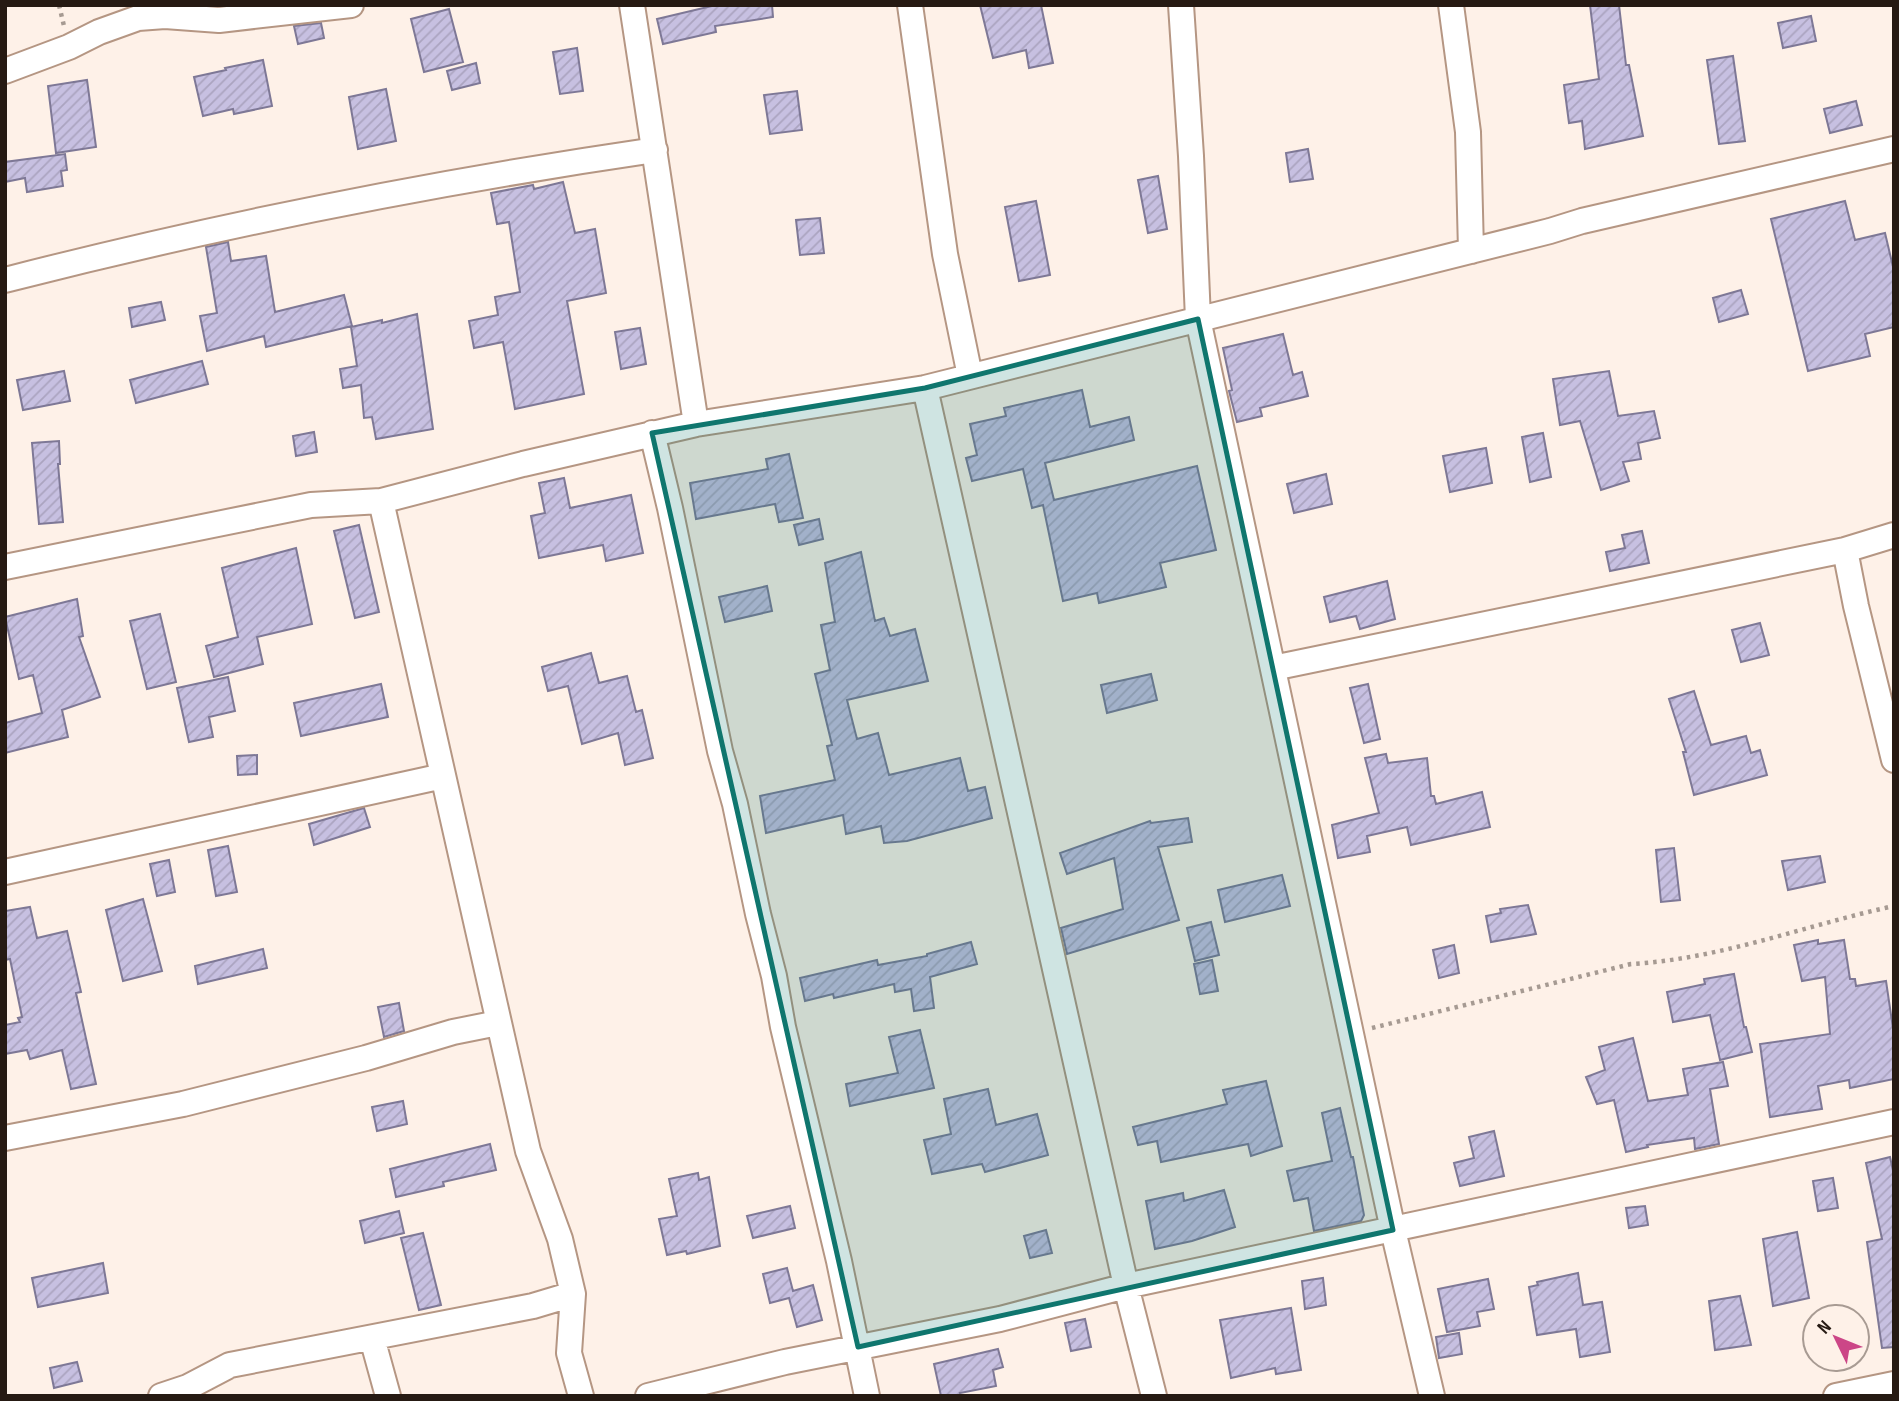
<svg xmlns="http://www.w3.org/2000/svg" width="1899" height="1401" font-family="'Sofia Sans Condensed',sans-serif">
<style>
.building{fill:url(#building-hatch);stroke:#7e7896;stroke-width:2}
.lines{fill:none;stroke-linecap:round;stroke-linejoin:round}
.minor-casing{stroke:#b59683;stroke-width:28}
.path{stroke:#a69a92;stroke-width:4.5;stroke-dasharray:3.5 5;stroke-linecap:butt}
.minor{stroke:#fff;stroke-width:24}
.marked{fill:#0f766e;fill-opacity:0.2;stroke:#0f766e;stroke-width:5;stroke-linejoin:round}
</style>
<defs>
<pattern id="building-hatch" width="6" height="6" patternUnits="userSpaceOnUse" patternTransform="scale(1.75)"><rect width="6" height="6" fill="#c7c0e1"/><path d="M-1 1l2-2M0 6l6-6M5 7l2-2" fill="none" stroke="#aba4c0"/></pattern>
</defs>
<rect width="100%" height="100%" fill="#fef1e8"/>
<!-- building -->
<path class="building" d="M716 5H772L773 17 715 26 716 32 663 44 657 19Z
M980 5H1041L1053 63 1029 68 1026 50 993 58Z
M1590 5H1619L1626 65H1629L1643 136 1585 149 1582 121 1569 123 1564 85 1599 79Z
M449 9 463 62 424 72 411 19Z
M1811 16 1816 41 1783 48 1778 23Z
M321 23 324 38 298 44 294 26Z
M577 48 583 91 560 94 553 52Z
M1733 56 1745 141 1719 144 1707 60Z
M263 60 272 106 234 114 233 109 203 116 194 77 226 70 225 68Z
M476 63 480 83 452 90 447 71Z
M87 80 96 147 56 153 48 86Z
M386 89 396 141 358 149 349 97Z
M797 91 802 130 770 134 764 95Z
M1856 101 1862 125 1830 133 1824 109Z
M1308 149 1313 179 1290 182 1286 153Z
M65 154 67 170 61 171 63 186 27 192 25 178 5 182V162Z
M1158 176 1167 229 1148 233 1138 180Z
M563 182 575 233 595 229 606 293 567 301 584 394 515 409 503 342 474 348 469 321 498 315 495 297 520 292 509 222 497 224 491 193 533 185 534 189Z
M1036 201 1050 275 1019 281 1005 207Z
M1845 201 1855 240 1885 233 1894 271V327L1865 334 1870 356 1808 371 1771 219Z
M820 218 824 253 800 255 796 220Z
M228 242 231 261 266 256 275 312 344 295 352 326 266 347 264 336 207 351 200 316 217 313 206 247Z
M1741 290 1748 314 1719 322 1713 298Z
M161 302 165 320 132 327 129 308Z
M417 314 433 429 376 439 372 417 364 418 361 385 343 388 340 369 357 366 351 327 382 320V323Z
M640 328 646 364 621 369 615 332Z
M1283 334 1293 375 1302 372 1308 396 1260 408 1262 416 1237 422 1229 391 1232 390 1223 348Z
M202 361 208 384 136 403 130 380Z
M64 371 70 401 23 410 17 380Z
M1609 371 1618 416 1654 411 1660 438 1638 443 1641 459 1623 462 1629 481 1601 490 1580 421 1560 425 1553 379Z
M1082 390 1090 427 1129 417 1134 440 1045 463 1054 500 1197 466 1216 550 1160 563 1166 587 1099 603 1097 593 1063 601 1043 505 1032 508 1023 469 972 481 966 458 977 455 970 424 1006 416 1004 408Z
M314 432 317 452 296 456 293 436Z
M1543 433 1551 477 1530 482 1522 437Z
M59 441 60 464H58L63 522 39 524 32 443Z
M1486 448 1492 483 1450 492 1443 456Z
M789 454 803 518 779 522 775 504 696 519 690 483 768 469 766 459Z
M1326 474 1332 504 1294 513 1287 484Z
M564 478 570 508 631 495 643 553 606 561 603 545 539 558 531 516 545 513 539 483Z
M819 519 823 539 799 545 794 525Z
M359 525 379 612 355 618 334 531Z
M1642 531 1649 563 1610 571 1606 552 1625 548 1622 535Z
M296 548 312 624 257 637 263 664 214 677 206 646 238 637 222 568Z
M861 552 875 621 884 618 890 636 915 629 928 681 847 700 857 739 878 733 889 775 960 758 968 791 985 787 992 818 907 841 884 843 881 826 846 834 843 815 766 833 760 796 835 780 827 746 832 745 815 674 830 670 821 625 835 622 825 563Z
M1387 581 1395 619 1360 629 1356 616 1330 622 1324 597Z
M767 586 772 611 725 622 719 597Z
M77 599 83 636 79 637 100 697 62 710 68 737 5 753V723L42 713 33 675 19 679 5 617Z
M160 614 176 682 147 689 130 621Z
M1760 623 1769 655 1741 662 1732 630Z
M591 653 599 683 627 676 636 712 642 710 653 758 625 765 618 733 582 744 568 686 548 691 542 667Z
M1151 674 1157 700 1107 713 1101 685Z
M228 677 235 711 209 717 213 737 189 742 177 688Z
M381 684 388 717 301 736 294 703Z
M1368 684 1380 739 1364 743 1350 688Z
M1694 691 1711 745 1746 736 1751 753 1760 750 1767 775 1694 795 1683 752H1686L1669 699Z
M1386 754 1388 763 1427 758 1431 796H1434L1436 804 1482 792 1490 827 1411 845 1407 827 1367 836 1370 852 1338 858 1332 825 1379 813 1365 758Z
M257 755V774L238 775 237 756Z
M364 808 370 827 314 845 309 824Z
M1188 818 1192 842 1158 847 1179 920 1067 954 1061 928 1123 909 1114 858 1067 874 1060 853 1150 821 1151 823Z
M228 846 237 892 216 896 208 850Z
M1674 848 1680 900 1661 902 1656 850Z
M1820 856 1825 882 1788 890 1782 861Z
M169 860 175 892 157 896 150 864Z
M1282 875 1290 906 1225 922 1218 890Z
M143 899 162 971 123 981 106 910Z
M1528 905 1536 934 1491 942 1486 916 1501 913 1500 909Z
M30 907 37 938 67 931 81 992 76 993 96 1084 71 1089 62 1050 30 1059 27 1050 5 1054V1025L20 1022 18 1018 22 1017 10 959 5 960V911Z
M1211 922 1219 955 1195 961 1187 928Z
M1818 940V944L1844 940 1850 979H1855L1856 986 1886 981 1894 1035V1079L1850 1088 1849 1080 1818 1086 1822 1109 1770 1117 1760 1044 1830 1034 1825 977 1802 981 1794 945Z
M971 942 977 964 930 977 934 1008 914 1011 911 989 895 992 894 984 834 998 833 994 805 1001 800 978 877 960 878 965 927 956V954Z
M1454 945 1459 973 1439 978 1433 950Z
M263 949 267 968 198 984 195 966Z
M1212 960 1218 991 1200 994 1194 964Z
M1734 974 1744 1027H1746L1752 1052 1720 1060 1710 1015 1673 1022 1667 992 1705 984 1704 979Z
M399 1003 404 1031 384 1037 378 1007Z
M920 1030 934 1088 850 1106 846 1084 898 1073 889 1037Z
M1633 1038 1648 1101 1688 1095 1683 1069 1723 1062 1728 1086 1710 1089 1719 1144 1695 1149 1694 1138 1647 1145 1648 1147 1626 1152 1614 1100 1597 1104 1586 1077 1605 1070 1599 1047Z
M1266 1081 1282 1146 1251 1156 1248 1144 1161 1162 1157 1141 1138 1145 1133 1127 1227 1104 1223 1090Z
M988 1089 996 1125 1037 1114 1048 1155 985 1172 982 1164 932 1174 924 1140 951 1134 944 1099Z
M403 1101 407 1124 377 1131 372 1107Z
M1340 1108 1351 1157H1353L1364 1215 1361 1221 1314 1231 1308 1198 1294 1201 1287 1171 1332 1161 1322 1113Z
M1494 1131 1504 1176 1460 1186 1454 1163 1474 1158 1469 1137Z
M490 1144 496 1170 443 1182 444 1186 396 1197 390 1169Z
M1890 1157 1894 1175V1347L1882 1348 1867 1242 1882 1239 1866 1163Z
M698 1173 699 1180 709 1177 720 1246 687 1254 686 1251 667 1255 659 1219 677 1216 669 1179Z
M1833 1178 1838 1208 1818 1211 1813 1181Z
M1224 1190 1235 1227 1192 1241 1155 1249 1146 1201 1183 1193 1184 1201Z
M790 1206 795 1228 753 1238 747 1216Z
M1645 1206 1648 1225 1629 1228 1626 1208Z
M399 1211 404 1233 365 1243 360 1221Z
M1046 1230 1052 1253 1030 1258 1024 1236Z
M1797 1232 1809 1298 1773 1306 1763 1239Z
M423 1233 441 1305 419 1310 401 1238Z
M103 1263 108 1293 38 1307 32 1278Z
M787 1268 793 1291 813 1285 822 1320 797 1327 789 1298 770 1303 763 1274Z
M1578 1273 1583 1305 1602 1302 1610 1352 1580 1357 1576 1329 1537 1335 1529 1287 1538 1285 1537 1282Z
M1323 1278 1326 1305 1305 1309 1302 1281Z
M1488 1279 1494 1309 1477 1312 1480 1326 1447 1332 1438 1289Z
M1740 1296 1751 1345 1715 1350 1709 1301Z
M1291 1308 1301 1370 1276 1374 1275 1368 1231 1378 1220 1320Z
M1085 1319 1091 1347 1071 1351 1065 1323Z
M1459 1333 1462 1354 1439 1358 1436 1337Z
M998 1349 1003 1367 993 1370 996 1386 960 1393 961 1396H941L934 1364Z
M77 1362 82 1381 54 1388 50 1368Z"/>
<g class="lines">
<!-- minor casing -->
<g class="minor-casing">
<path id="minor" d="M632 5 696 424
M910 5 945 254 970 376
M1181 5 1191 156 1198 319 1393 1230 1432 1396
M1451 5 1468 132 1471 251
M5 71 69 47 99 32 138 18 165 16 219 20 351 5
M5 280C219 225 436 182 655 150
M925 388 1126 1286 1154 1396
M652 433 670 508 720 751 735 804 758 914 774 976 783 1027 839 1261 867 1396
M381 501 528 1151 560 1239 573 1294 569 1353 581 1396
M1845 550 1856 606 1894 760
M5 567 311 505 381 501 523 464 696 424 925 388 1550 231 1582 221 1894 149
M1273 668 1845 550 1894 535
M5 872 443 776
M5 1138 183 1104 366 1058 453 1032 498 1023
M372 1338 388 1396
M161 1396 188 1387 230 1365 533 1306 573 1294
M648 1396 785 1362 1000 1319 1126 1286 1894 1122
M1836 1396 1894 1384"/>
</g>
<!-- path -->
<path class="path" d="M59 5 64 26
M1372 1028 1631 964C1721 959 1806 925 1894 906"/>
<!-- minor -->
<use href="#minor" class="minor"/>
</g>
<!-- marked area -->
<path class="marked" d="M1198 319 1393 1230 858 1347 652 433 925 388Z"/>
<!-- border -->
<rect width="1899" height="1401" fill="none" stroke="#261a13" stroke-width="14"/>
<!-- north arrow -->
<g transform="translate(1836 1338) rotate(313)"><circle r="33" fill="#fef1e8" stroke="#a89b93" stroke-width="2"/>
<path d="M0-5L12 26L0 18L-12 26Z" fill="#cc4687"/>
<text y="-10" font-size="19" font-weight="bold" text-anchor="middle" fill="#261a13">N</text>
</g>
</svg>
